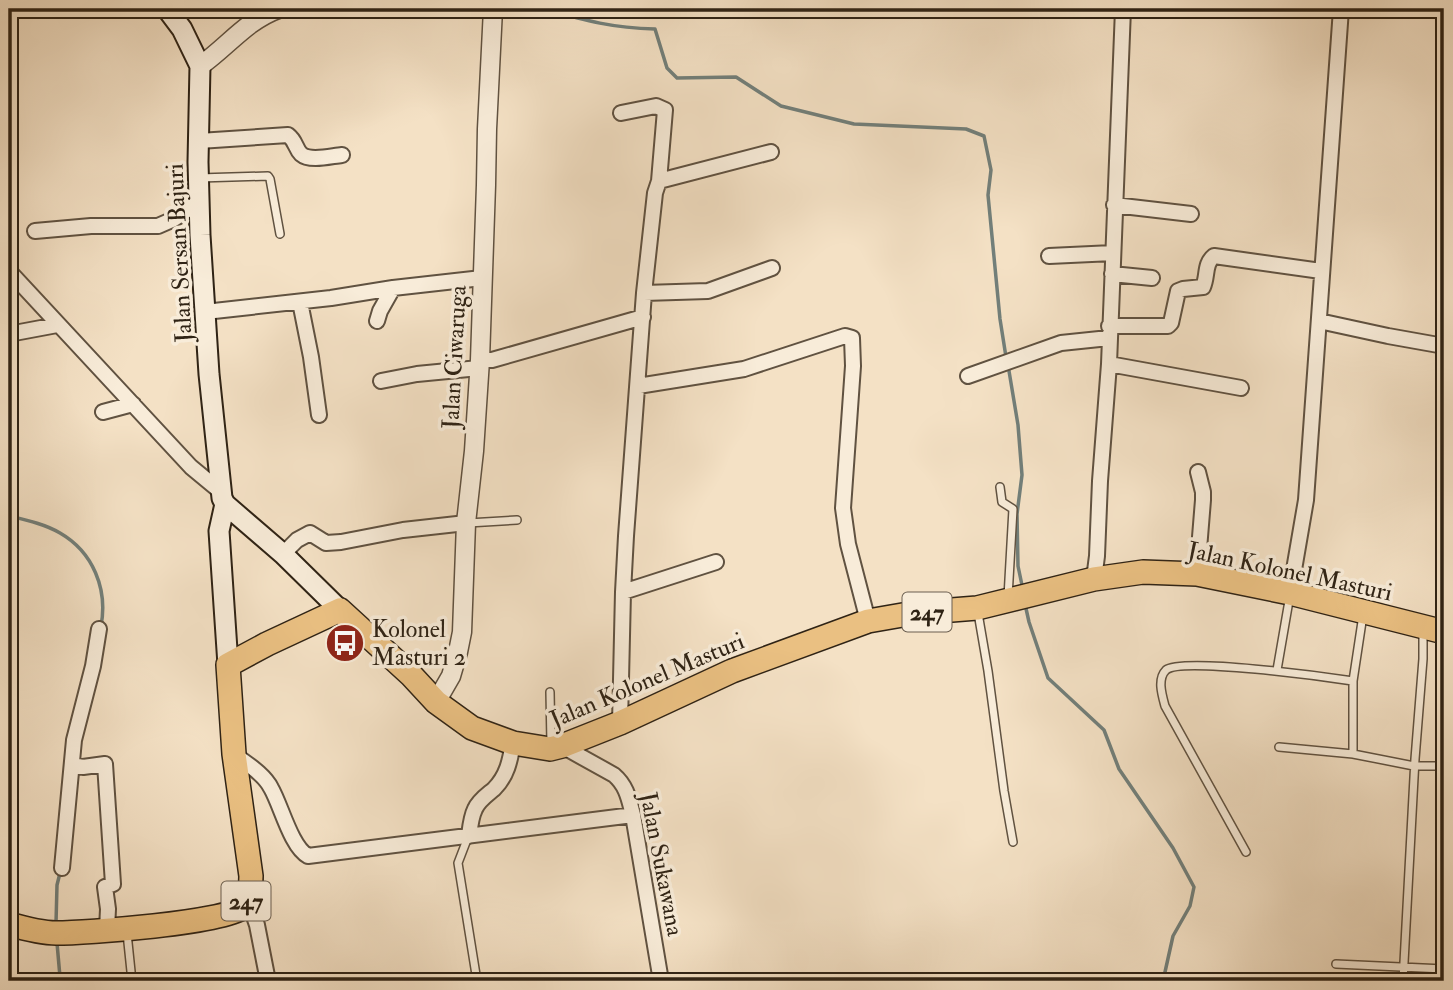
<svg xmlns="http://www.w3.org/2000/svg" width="1453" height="990" font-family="'IM FELL Double Pica',serif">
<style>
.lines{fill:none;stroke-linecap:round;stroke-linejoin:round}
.stream{stroke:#727f7a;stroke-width:3.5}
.service-casing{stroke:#605241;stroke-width:10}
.minor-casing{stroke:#605241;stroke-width:18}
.tertiary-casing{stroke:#605241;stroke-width:21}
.secondary-casing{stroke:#2f2315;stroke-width:23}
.primary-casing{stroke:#2f2315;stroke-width:26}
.service{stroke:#f8ecd9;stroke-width:7}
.minor{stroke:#f8ecd9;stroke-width:14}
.tertiary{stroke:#f8ecd9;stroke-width:18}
.secondary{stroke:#f8ecd9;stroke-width:19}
.primary{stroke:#eac082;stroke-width:23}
.labels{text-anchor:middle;stroke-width:7;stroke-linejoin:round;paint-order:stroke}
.shield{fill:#f8ecd9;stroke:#6b5f50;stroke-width:2}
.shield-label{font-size:23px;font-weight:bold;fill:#2f2315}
.street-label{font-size:24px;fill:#2f2315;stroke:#f8ecd9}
.poi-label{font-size:24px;fill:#2f2315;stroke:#f8ecd9;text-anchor:start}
</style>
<rect width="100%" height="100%" fill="#f4e1c5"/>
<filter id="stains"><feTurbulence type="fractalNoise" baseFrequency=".00286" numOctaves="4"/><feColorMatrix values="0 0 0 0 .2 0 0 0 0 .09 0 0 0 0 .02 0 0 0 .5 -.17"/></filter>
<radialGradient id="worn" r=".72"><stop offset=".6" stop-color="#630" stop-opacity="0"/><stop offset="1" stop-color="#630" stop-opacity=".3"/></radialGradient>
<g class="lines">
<!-- stream -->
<path class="stream" d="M547 9C586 21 613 28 655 29L667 68 677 78 736 77 781 106 854 124 966 129 984 136 991 170 988 195 1000 319 1006 357
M1008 365 1018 425 1022 475 1017 514 1018 566 1023 590
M9 516C26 520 45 524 60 533 93 552 108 589 101 626
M1025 604 1029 622 1048 678 1104 730 1119 769 1173 848 1194 887 1190 906 1173 936 1163 981
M56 923 57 885 60 873
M56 981 60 977 57 943"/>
<!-- service casing -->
<g class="service-casing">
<path id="service" d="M199 178 268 176 270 179 280 234
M1000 487 1002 502 1013 509 1008 597
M468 523 517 520
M978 613 988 671 1004 791 1013 842
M1277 670 1290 595
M550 692 551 744
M1279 747 1353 754 1414 766H1444
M1353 754V681L1363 615
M468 837 458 863 477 981
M1246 852 1165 706C1162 695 1157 679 1166 670 1182 657 1326 677 1353 681
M127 933 132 981
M1336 964 1444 969
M1403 981 1415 759 1423 659V629"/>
</g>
<!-- minor casing -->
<g class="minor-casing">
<path id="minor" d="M621 113 656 106 665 110 659 181
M199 141 288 135C296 141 295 148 301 154 310 162 331 156 342 155
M1114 205 1191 214
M35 231 91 226H158L174 219 199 202
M1049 256 1113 253
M9 271 191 467 220 491
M1112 274 1152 278
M644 293 708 291 772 268
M300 302 311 357 319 415
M205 312 331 298 393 288 482 278
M377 321 380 311 393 288
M1319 321 1388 336 1444 346
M1109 326H1168L1171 323 1178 291 1183 289 1203 287C1208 276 1204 264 1214 256L1321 271
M9 334 57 325
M480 360H492L643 317
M1109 364 1241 388
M968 376 1061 343 1109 338
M381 381 417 374 479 368
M638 386 744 369 845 336 852 338 853 366 843 508 848 544 868 621
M103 412 133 404
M283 554 297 540 310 533 326 543 341 542 403 530 466 523
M1197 574 1203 500V492L1198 472
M1094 579 1097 556 1100 481 1109 364 1123 9
M623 592 716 562
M1290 593 1306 500 1341 9
M620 723 623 592 626 536 644 293 655 193 659 181 771 152
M562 746 614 775C627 786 629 800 633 815L661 981
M234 754C247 764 264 774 271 788 281 805 291 847 308 856L633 815
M72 765 83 767 105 764 113 884 105 887 108 909 107 929
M469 836C470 828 471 817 475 809 479 800 487 795 494 789 507 776 510 761 513 743
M62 868 74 740 93 666 99 629
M248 899 257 925 268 981
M9 943 14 926"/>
</g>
<!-- tertiary casing -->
<g class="tertiary-casing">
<path id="tertiary" d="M200 66C227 47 247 20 278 9
M436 702 451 676 458 652 462 632 466 523 474 451 480 360 486 185 487 129 493 9"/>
</g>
<!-- secondary casing -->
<g class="secondary-casing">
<path id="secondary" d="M167 9 182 29 200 66 198 162 200 235 209 374 222 498 225 504 283 554 340 610
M225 504 219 531 228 665"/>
</g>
<!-- primary casing -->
<g class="primary-casing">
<path id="primary" d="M9 924C23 928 42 933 56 933 85 933 226 923 243 907 250 899 251 887 251 876L234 754 228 665 267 644 340 610 411 675 436 702 472 728 513 743 550 749 562 746 620 723 732 671 868 621 914 613 977 608 1094 579 1143 572 1197 574 1290 593 1444 632"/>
</g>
<!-- service -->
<use href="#service" class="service"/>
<!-- minor -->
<use href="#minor" class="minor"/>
<!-- tertiary -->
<use href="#tertiary" class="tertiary"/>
<!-- secondary -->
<use href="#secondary" class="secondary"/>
<!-- primary -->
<use href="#primary" class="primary"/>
</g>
<!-- icons -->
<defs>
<g id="bus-disc" transform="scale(2.0125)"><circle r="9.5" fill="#8f2418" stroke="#f8ecd9"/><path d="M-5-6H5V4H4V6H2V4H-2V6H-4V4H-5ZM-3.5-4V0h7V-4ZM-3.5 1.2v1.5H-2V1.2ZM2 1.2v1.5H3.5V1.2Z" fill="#fff"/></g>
</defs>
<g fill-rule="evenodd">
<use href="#bus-disc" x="345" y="643"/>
</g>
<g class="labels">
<!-- shield labels -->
<g class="shield">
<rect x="902.5" y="592.5" width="49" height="39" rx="5"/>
<rect x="221.5" y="881.5" width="49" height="39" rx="5"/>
</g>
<g class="shield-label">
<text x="927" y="620">247</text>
<text x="246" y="909">247</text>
</g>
<!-- street labels -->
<g class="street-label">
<text transform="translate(179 253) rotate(-93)" y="8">Jalan Sersan Bajuri</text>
<text transform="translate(454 357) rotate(-87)" y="8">Jalan Ciwaruga</text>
<text transform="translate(1290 571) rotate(12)" y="8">Jalan Kolonel Masturi</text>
<text transform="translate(647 680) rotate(-23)" y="8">Jalan Kolonel Masturi</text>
<text transform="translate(662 864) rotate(79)" y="8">Jalan Sukawana</text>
</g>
<!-- poi labels -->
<g class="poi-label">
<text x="372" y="637">Kolonel<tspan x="372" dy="28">Masturi 2</tspan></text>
</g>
</g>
<!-- margin -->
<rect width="1453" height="990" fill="none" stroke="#f4e1c5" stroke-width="35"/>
<rect x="10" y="10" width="1432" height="969" fill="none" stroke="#2f2315" stroke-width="3.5"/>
<rect x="18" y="18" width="1418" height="955" fill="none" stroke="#2f2315" stroke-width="2"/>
<rect width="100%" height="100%" filter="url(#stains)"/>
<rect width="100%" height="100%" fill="url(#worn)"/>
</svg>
